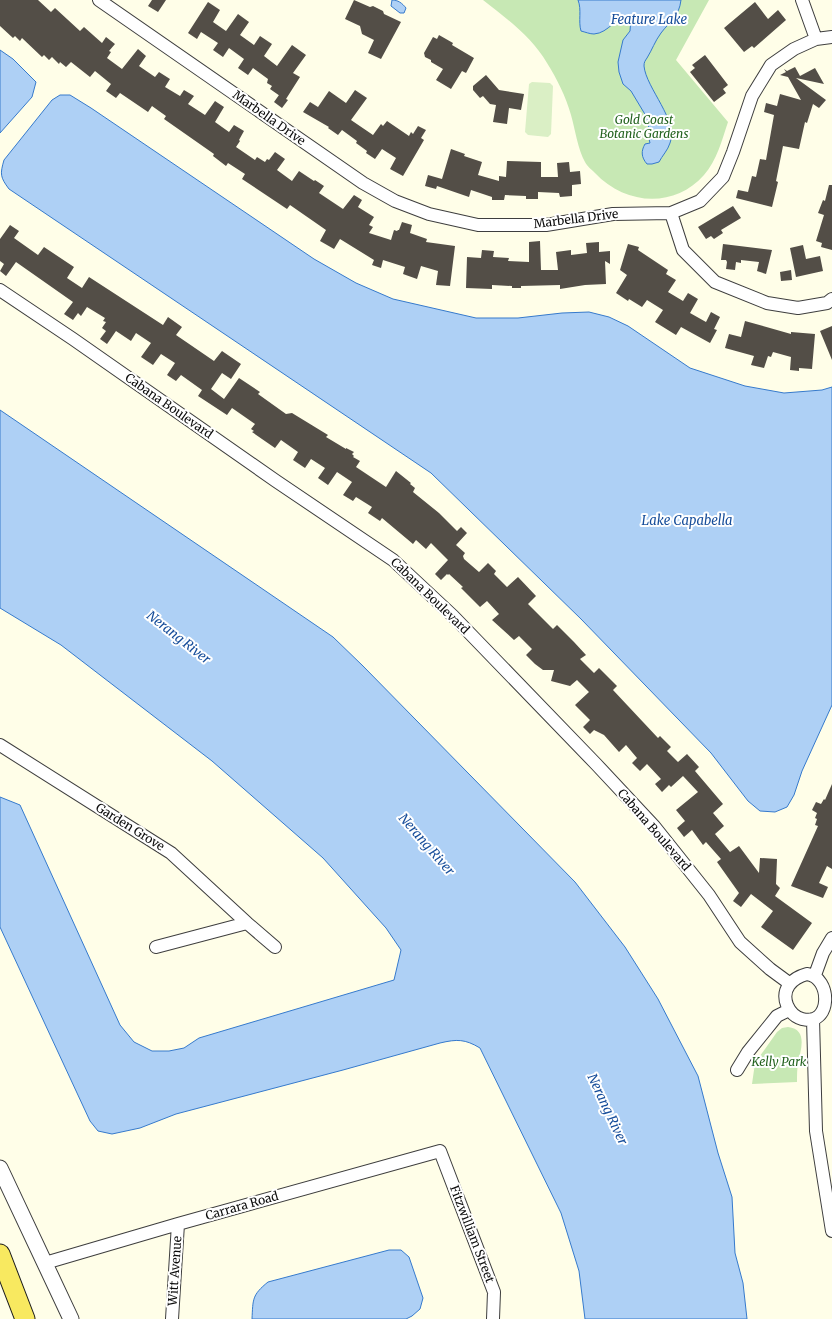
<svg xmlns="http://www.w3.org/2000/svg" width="832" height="1319" font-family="Merriweather,serif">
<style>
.green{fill:#c7e8b4}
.pitch{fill:#daefc5}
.water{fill:#aed0f5;stroke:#367acc}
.building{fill:#534e47}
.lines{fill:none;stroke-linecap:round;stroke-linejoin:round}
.minor-casing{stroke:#3e3e3e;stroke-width:14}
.tertiary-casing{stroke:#3e3e3e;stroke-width:17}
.primary-casing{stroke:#1c1c1c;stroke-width:21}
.minor{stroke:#fff;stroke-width:12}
.tertiary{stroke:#fff;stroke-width:15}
.primary{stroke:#f8e960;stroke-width:19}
.labels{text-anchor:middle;stroke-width:4;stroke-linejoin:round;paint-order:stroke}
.street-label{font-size:12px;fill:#0b0b0b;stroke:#fff}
.park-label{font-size:12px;font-style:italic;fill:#21611d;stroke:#fff}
.water-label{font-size:13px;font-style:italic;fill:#164d9a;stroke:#fff}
</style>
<rect width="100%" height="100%" fill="#fffee8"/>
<!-- green -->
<path class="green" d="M483 0H709L676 60 728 122C722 140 717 160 704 175 674 209 625 205 595 173 592 170 587 166 585 162 578 150 575 129 571 115 566 97 557 79 547 63 532 37 506 18 483 0Z
M788 1027C808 1029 801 1050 798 1063 797 1069 797 1076 797 1082L752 1084 755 1063 777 1032 782 1028Z"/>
<!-- pitch -->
<path class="pitch" d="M532 82 550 83 553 86 551 134 548 137 528 135 525 132 529 84Z"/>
<!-- water -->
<path class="water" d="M392 0C398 0 402 3 406 8L404 13H400L391 6Z
M578 0H681C679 17 670 21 661 33 655 41 652 50 647 58 645 61 644 62 644 66 646 88 679 121 670 143 668 150 662 156 659 162L652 164H647C641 157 641 151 645 144L650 143 649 139 650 132 646 116 631 91 623 84 619 72 618 62 623 40 630 31 631 18 628 16C616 16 609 33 594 34 590 34 585 32 581 31 578 21 582 10 578 0Z
M0 50 13 59 36 82 32 97 0 133Z
M60 95H70L91 108 314 259 356 283 393 299 476 318H518L562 313 589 312 609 317 628 326 690 368 745 386 784 393 822 390 832 387V705L802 771 794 795 787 807 775 812 760 811 748 801 711 753 581 619 431 473 9 189C0 177 0 174 4 160L52 100Z
M0 410 333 637 363 666 575 882 625 947 658 999 698 1076 718 1153 732 1197 735 1253 743 1283 747 1319H585L579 1271 561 1213 480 1048C465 1039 457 1039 440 1043L343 1070 176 1114 140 1128 112 1134 98 1131 90 1121 0 927V797L20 805 120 1025 134 1042 152 1051H169L184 1048 199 1038 394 980 401 950 386 928 323 858 212 761 61 645 0 608Z
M389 1250H401L409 1257 423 1298 420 1309 412 1316 406 1319H252C253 1299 252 1295 268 1282Z"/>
<!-- building -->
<path class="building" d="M0 0H38L51 12 55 8 80 31 84 27 102 43 106 37 115 44 109 51 111 52 107 58 122 69 138 49 146 56 139 66 155 77 159 72 170 79 165 87 180 96 184 90 194 96 188 104 205 115 215 101 224 107 215 122 229 132 234 125 244 131 239 140 240 141 236 147 255 160 257 157 265 162 267 159 269 160 275 152 285 159 277 170 292 181 299 171 314 181 315 180 324 186 319 193 343 209 354 195 362 200 358 207 374 217 369 225 373 227 369 233 391 240 394 230 397 231 398 230H399L402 222 412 225 410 233 427 239 426 242 455 246 450 286 436 285 438 271 421 266 417 279 403 274 405 267 383 260 381 268 372 265 374 260 340 239 334 249 320 241 326 230 290 205 287 209 242 179 245 174 228 163 226 166 213 156 214 154 164 119 166 116 152 106 148 112 120 93 116 98 106 91 111 84 95 71 90 77 71 62 66 67 60 62 59 64 52 57 49 60 44 55 42 57 22 38 20 41 15 36 13 38 0 26Z
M152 0H166L158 12 148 6Z
M354 0 370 7 373 6 383 11 384 14 401 22 381 59 368 53 374 40 362 34 360 26 345 19Z
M208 2 220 10 213 22 226 31 238 14 249 22 240 35 254 45 260 36 272 44 264 56 277 66 292 45 306 55 293 73 300 77 286 99 288 100 282 108 274 102 279 95 280 96 270 89 272 86 267 83 268 79 253 68 248 75 238 68 244 59 229 48 223 57 213 50 218 43 201 32 197 39 188 33Z
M755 2 768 19 778 10 786 20 754 48 752 46 744 52 724 28Z
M439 35 453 43 452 45 474 58 466 73 462 71 451 89 436 80 443 69 431 62V60L425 57 424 53 433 37 437 39Z
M705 55 728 85 723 89 726 93 714 102 690 72 695 68 692 65Z
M795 67 800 76 815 68 824 84 796 78 826 100 819 108 813 104 807 123 805 122 799 149 783 146 776 181 778 182 772 207 736 198 738 190 748 192 752 176 756 177 760 159 766 160 774 115 764 112 766 103 777 106 780 94 801 100 788 77 780 75 786 72 784 69 787 71Z
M486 75 499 90 524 94 521 110 509 108 507 124 493 122 496 105 490 104 483 96 480 98 473 90V86Z
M355 90 367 98 351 120 373 135 381 124 383 126 387 121 409 136 411 132 413 134 418 126 426 130 421 138 424 140 403 176 390 169 396 158 382 149 375 159 366 153 367 151 356 143 357 141 342 130 338 135 328 128 329 127 303 112 310 102 318 107 329 91 346 103Z
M451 149 465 154 464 156 482 162 478 175 499 181V176L506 177 507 161 541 162V177H558L557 163 569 162 570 172 580 171 581 184 572 185V196L560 197 559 193 538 192V199H526V196L505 195 504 200H492V197L471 190 469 197 437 186 436 189 425 186 428 175 442 179Z
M829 185H832V250L821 247 822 243 816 241 824 215 818 213 823 200 825 201Z
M733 206 741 218 721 230 723 233 714 239 711 236 706 239 698 227Z
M10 225 19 231 14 238 38 255 44 247 74 267 67 278 82 288 89 277 163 325 168 317 182 327 176 335 214 361 222 351 241 364 231 379 222 373 211 389 224 399 239 378 260 392 258 394 286 414 292 413 328 435 326 437 346 449V448L354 452 352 454 354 456 353 457 360 461 356 467 386 487 396 471 411 483 410 484 415 488 413 492 439 513 457 531 461 527 467 533 456 545 465 553 463 556 464 559 479 572 488 563 496 571 494 574 507 587 518 577 536 596 528 604 553 629 557 625 574 642 586 655 580 659 594 673 599 668 617 686 613 690 658 738 660 736 671 747 667 751 678 762 687 754 699 767 695 771 723 804 713 813 724 826 715 834 730 852 739 846 759 873 760 858 777 859 776 884 780 888 775 896 812 923 793 950 761 927 773 911 751 894 741 907 733 901 739 893 717 862 721 859 706 842 703 845 692 830 684 837 677 828 685 821 676 810 698 792 683 776 671 787 669 785 662 792 655 784 661 779 647 764 640 771 632 763 637 758 626 745 619 752 604 735 594 730 590 734 583 727 590 720 575 705 589 692 577 680 570 686 551 681 554 670H543L535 664 526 655 532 649 519 636 514 640 492 620 499 614 487 601 480 607 461 588 463 587 449 574 448 575 447 574 441 580 435 574 448 560 431 543 426 549 416 540 413 544 382 518 380 521 368 513 372 507 356 497 353 501 343 495 352 482 337 472 328 485 318 478 325 468 311 459 305 468 293 460 298 452 281 440 275 448 252 432 254 431 251 429 255 424 232 408 227 415 198 396 202 390 181 375 176 381 167 375 175 363 161 354 153 365 141 357 151 343 136 333 131 341 116 331 107 344 100 339 106 331 102 328 106 322 103 321 105 318 87 307 81 316 78 313 73 320 64 314 73 302 16 262 6 276 0 271 4 264 0 261V239Z
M540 241 541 270H558L556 252 571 250V255L587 253 586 243 599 242V252L610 251V264L605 261 606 284 585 285 560 289V285L521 286V288H512V286L492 285V289L466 288 467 257 481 258 482 250 494 251 493 257 509 258 508 261 529 262V242Z
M628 244 639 247 638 250 668 270 666 274 676 280 668 292 683 301 688 293 698 299 690 313 706 322 711 312 720 317 714 329 717 330 710 343 681 327 676 335 655 322 663 310 647 300 642 307 629 299 628 301 616 293 627 275 620 270Z
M723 244 772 250 766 274 757 271 759 262 741 260V263L736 262 735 270 726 269 727 262 726 260H721Z
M803 245 806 259 820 256 823 271 796 277 790 248Z
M791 270 792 280 781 281 780 272Z
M745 321 791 334V332L815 334 812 369 799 368V371L790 370 791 357 773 352 771 357 768 356 764 368 751 365 754 356 725 348 729 334 741 337Z
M832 326V360L820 331Z
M832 784V869L827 866 819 883 828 887 823 898 791 886 818 826 815 825 817 819 815 818 817 813 812 810 816 802 821 804 824 799 825 800Z"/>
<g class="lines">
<!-- minor casing -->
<g class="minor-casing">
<path id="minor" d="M99 0 363 183 395 201 429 214 478 225H546L613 214 671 213 700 201 723 177 733 152 752 96 771 65 794 49 816 39 832 37
M802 0 816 39
M671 213 683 250 715 282 767 303 798 308 827 303 832 299
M0 290 73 339 276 481 393 560 453 616 596 764 654 826 709 895 740 942 770 969 789 983
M0 745 171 853 247 923 275 947
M156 947 247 923
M807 974C832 977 832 1027 802 1019 795 1017 790 1012 787 1005 781 989 792 978 807 974Z
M815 975 823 953 832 938
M813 1019 816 1131 832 1231
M737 1070 748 1052 777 1016 789 1010
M45 1263 178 1224 440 1151 494 1292 493 1319
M172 1319 178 1224"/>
</g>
<!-- tertiary casing -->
<g class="tertiary-casing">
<path id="tertiary" d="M0 1168 71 1319"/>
</g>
<!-- primary casing -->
<g class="primary-casing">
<path id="primary" d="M0 1254 25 1319"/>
</g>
<!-- minor -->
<use href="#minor" class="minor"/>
<!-- tertiary -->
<use href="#tertiary" class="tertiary"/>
<!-- primary -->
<use href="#primary" class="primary"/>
</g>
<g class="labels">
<!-- street labels -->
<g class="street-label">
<text transform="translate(269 118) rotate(35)" y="4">Marbella Drive</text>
<text transform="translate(576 219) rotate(-7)" y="4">Marbella Drive</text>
<text transform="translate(169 406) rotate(35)" y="4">Cabana Boulevard</text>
<text transform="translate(430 596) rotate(44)" y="4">Cabana Boulevard</text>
<text transform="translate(130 827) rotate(32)" y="4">Garden Grove</text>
<text transform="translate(654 830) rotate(49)" y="4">Cabana Boulevard</text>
<text transform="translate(242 1206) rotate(-16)" y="4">Carrara Road</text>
<text transform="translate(472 1234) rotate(69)" y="4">Fitzwilliam Street</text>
<text transform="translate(175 1271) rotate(-86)" y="4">Witt Avenue</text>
</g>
<!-- park labels -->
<g class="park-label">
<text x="644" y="124">Gold Coast<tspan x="644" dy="14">Botanic Gardens</tspan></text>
<text x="779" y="1066">Kelly Park</text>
</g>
<!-- water labels -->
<g class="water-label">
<text x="649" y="24">Feature Lake</text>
<text x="687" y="525">Lake Capabella</text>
<text transform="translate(179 637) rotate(38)" y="5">Nerang River</text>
<text transform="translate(427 844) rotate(49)" y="5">Nerang River</text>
<text transform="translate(608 1109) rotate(65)" y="5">Nerang River</text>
</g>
</g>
</svg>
